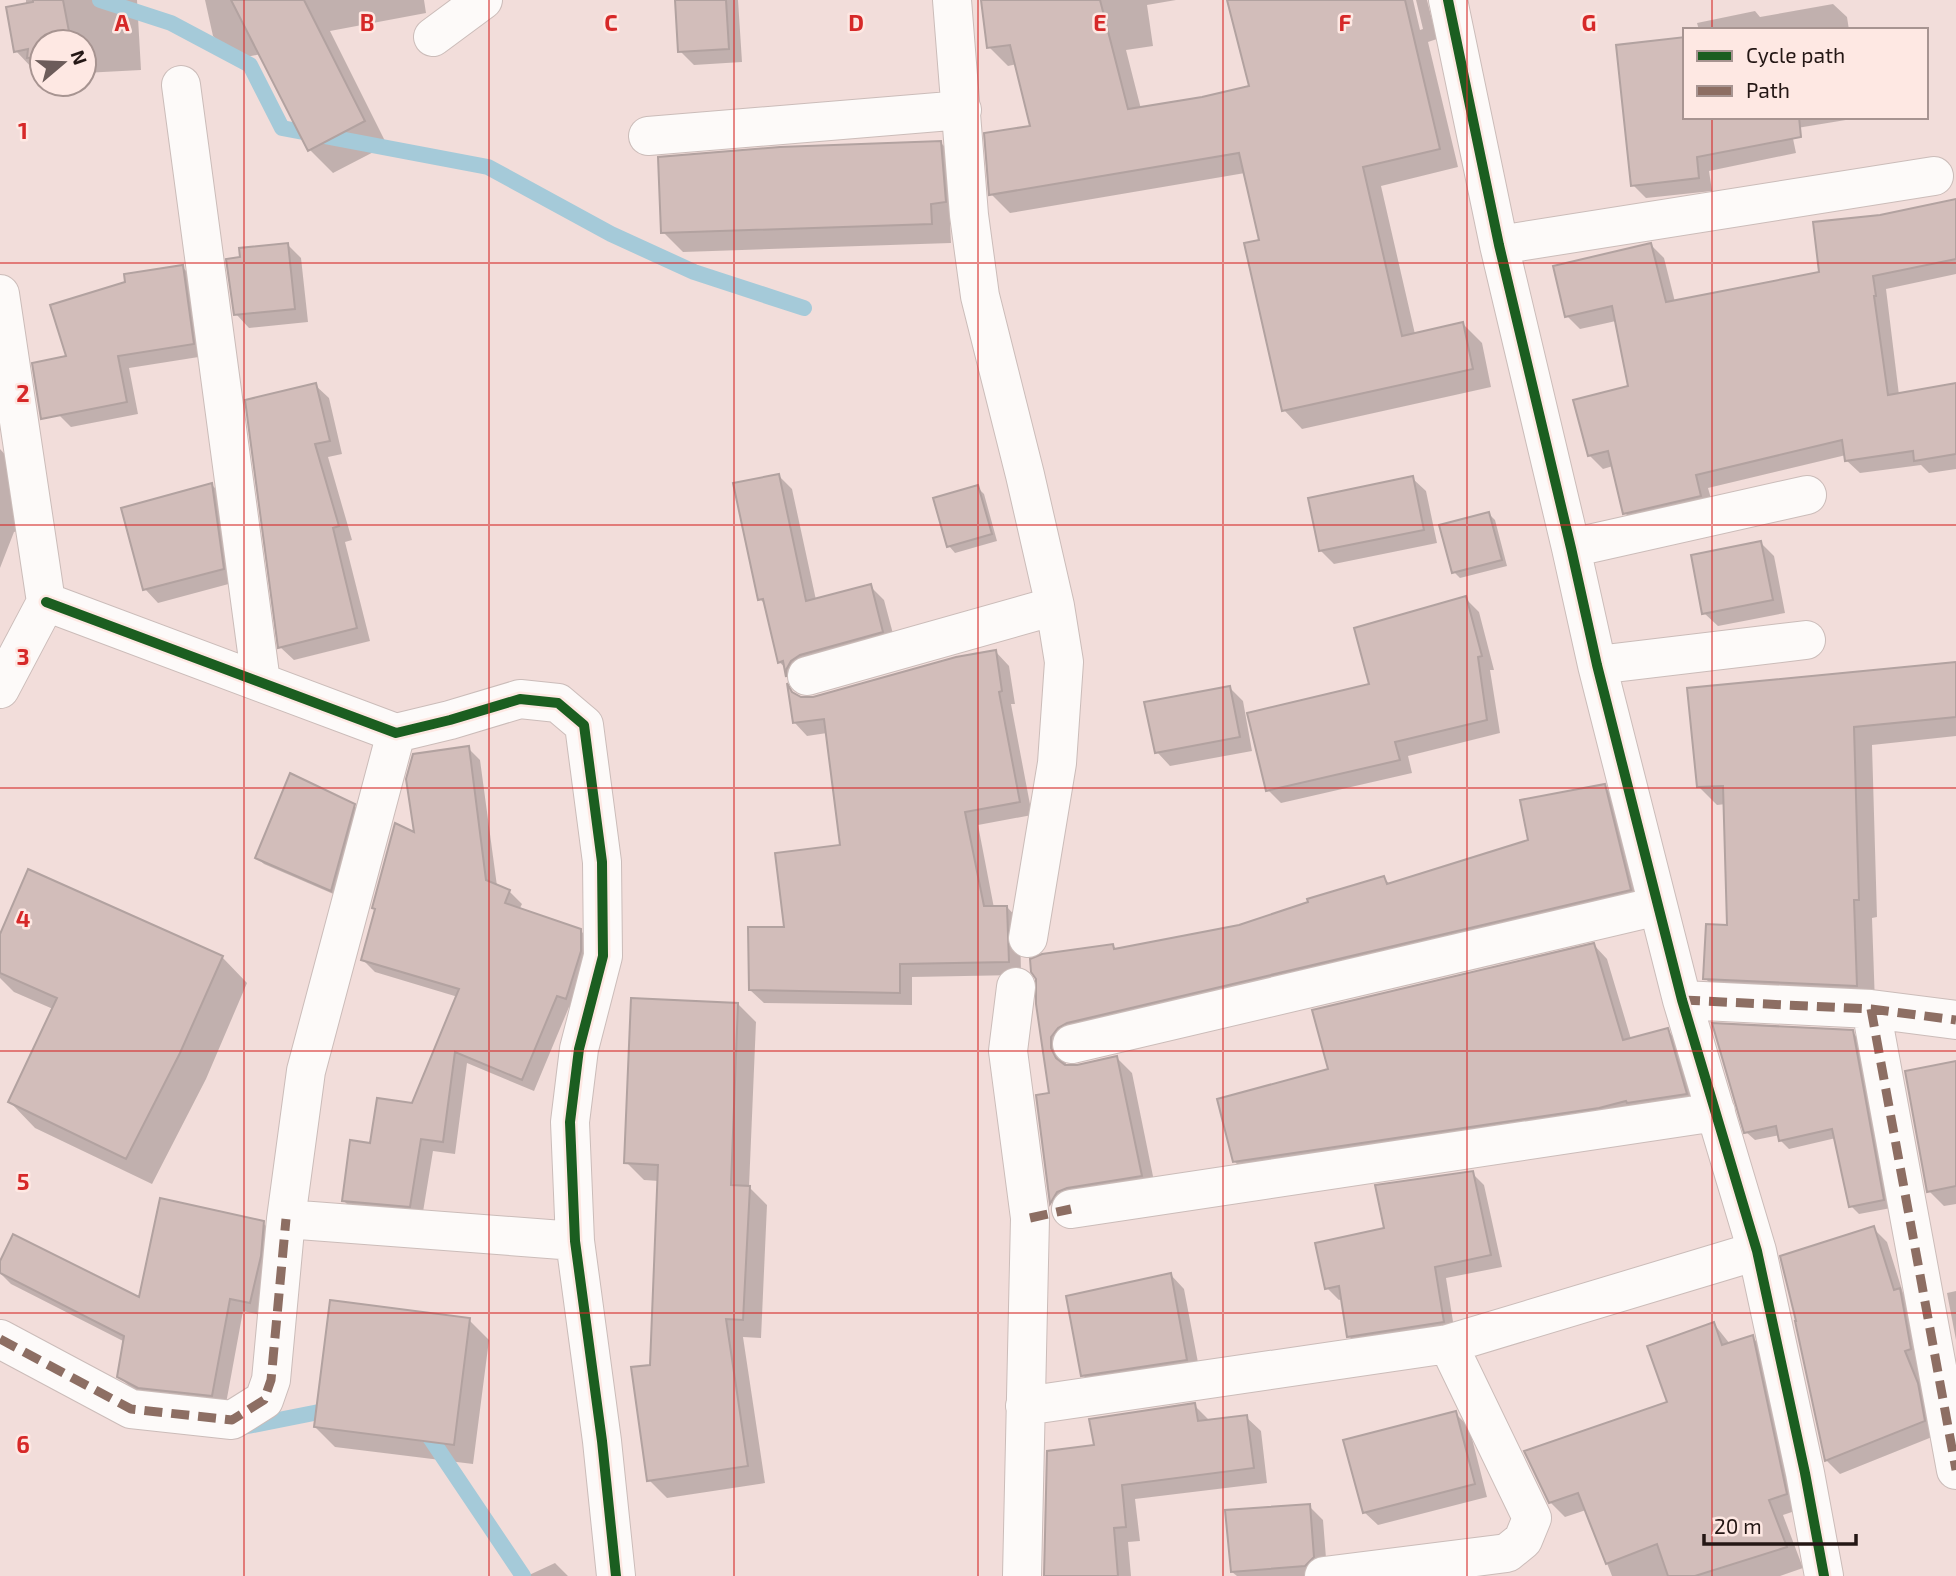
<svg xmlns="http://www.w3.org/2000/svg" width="1956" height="1576" font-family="'Exo 2',sans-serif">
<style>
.shadow{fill:#0003}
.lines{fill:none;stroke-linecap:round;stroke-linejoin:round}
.stream{stroke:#a5cad9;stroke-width:16}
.building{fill:#d2bdba;stroke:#b2a2a0;stroke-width:2}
.minor-casing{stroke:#cbbcb9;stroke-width:40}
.minor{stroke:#fdfaf9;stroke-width:38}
.quiet{stroke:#8d6e63;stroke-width:9;stroke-dasharray:18 9;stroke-linecap:butt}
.cycleway-casing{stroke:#fee8e3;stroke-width:15}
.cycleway{stroke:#1b5e20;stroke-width:10}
.grid{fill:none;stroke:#d62828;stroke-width:2;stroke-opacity:0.55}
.grid-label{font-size:23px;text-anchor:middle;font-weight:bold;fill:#d62828;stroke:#fee8e3;stroke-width:5;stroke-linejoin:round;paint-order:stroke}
</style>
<rect width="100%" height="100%" fill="#f2ddda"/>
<!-- shadow -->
<path class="shadow" d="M26 0H137L141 70 84 73V42H42V71L39 68 33 69 16 51 26 5Z
M205 0H424L426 13 330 31 387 145 333 173 310 150 261 54 236 59 213 36Z
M677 0H738L742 62 694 65 680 51Z
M983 0H1176L1147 5 1153 46 1126 50 1141 109 1202 99 1251 87 1229 0H1413L1420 30 1423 29 1416 0H1427L1437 39 1428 42 1458 167 1381 186 1415 334 1463 324 1482 343 1491 387 1302 429 1284 410 1262 241 1245 173 1010 213 991 194 1032 127 1017 64 1008 66 989 47Z
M1833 4 1847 17 1849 30H1699L1697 23 1755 11 1760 17Z
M1685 117H1864L1791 129 1796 153 1709 171 1712 191 1646 198 1633 185Z
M941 143 961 163 965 222 950 224 951 243 683 252 663 232Z
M1956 201V274L1886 289 1899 395 1956 385V469L1929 473 1921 465 1860 473 1846 460V455L1708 488 1714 509 1638 526 1625 513 1613 466 1603 469 1590 456 1630 387 1616 321 1580 329 1567 316 1651 245 1664 258 1675 302 1821 273 1880 216Z
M288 245 301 258 308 322 249 328 236 314Z
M182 267 195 279 205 356 129 368 138 414 71 427 59 415 68 358Z
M315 385 329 398 342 454 328 457 352 540 345 542 370 641 294 660 280 647Z
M0 449 11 461 28 528 14 532 0 568Z
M778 475 792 489 816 600 870 586 884 600 896 645 799 688 787 677 786 668 779 662 766 605 760 599Z
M1412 478 1426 491 1437 543 1334 564 1320 550Z
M212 485 225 498 236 582 158 603 145 589Z
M977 487 984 494 997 541 955 553 949 546Z
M1489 514 1495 520 1507 566 1460 578 1454 572Z
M1761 543 1774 556 1785 613 1718 626 1704 613Z
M1465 598 1479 612 1494 670H1490L1500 733 1408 756 1412 773 1281 803 1268 790 1371 685Z
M996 652 1009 666 1015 704H1011L1032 815 978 825 994 908 1007 907 1020 921 1021 975 912 977V1005L764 1003 750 990 786 929 842 846 827 733 807 736 794 722 789 688 798 697 813 699Z
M1956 664V736L1872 745 1877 917 1872 918 1875 1004 1723 997 1705 978 1729 927 1726 804 1717 805 1698 786Z
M1230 688 1243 701 1252 751 1170 766 1157 752Z
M468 748 480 760 497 886 509 891 522 904 519 910 580 930 593 943 578 1010 569 1007 534 1091 467 1063 455 1154 433 1151 422 1218 356 1213 344 1201 372 1145 413 1105 458 997 375 972 363 960 416 835Z
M1604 786 1619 801 1646 905 1066 1053V1066L1077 1067 1117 1058 1132 1073 1156 1191 1066 1217 1052 1203 1038 1097 1051 1094 1038 1004 1113 946 1117 950 1239 926 1383 878 1391 885 1530 841Z
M354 805 360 812 338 896 264 864 257 858Z
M0 938 222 957 247 983 206 1079 152 1184 35 1128 10 1102 53 1009 14 992 0 978Z
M1594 945 1607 959 1631 1039 1667 1030 1680 1043 1699 1107 1248 1175 1235 1162 1330 1070Z
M738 1004 756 1022 749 1187 767 1205 761 1338 743 1337 765 1483 667 1498 649 1480 659 1181 644 1180 626 1162Z
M1852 1032 1860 1040 1891 1208 1859 1214 1851 1206 1836 1138 1789 1149 1781 1141 1780 1135 1755 1140 1746 1132Z
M1956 1063V1204L1944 1206 1929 1191Z
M1472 1173 1484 1185 1502 1267 1446 1278 1455 1334 1361 1348 1349 1336 1343 1299 1339 1300 1327 1288 1386 1229Z
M263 1223 277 1237 264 1316 243 1311 225 1409 133 1390 119 1376 125 1342 11 1284 0 1273V1265L140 1299Z
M1873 1228 1887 1242 1903 1293 1913 1303 1937 1435 1840 1474 1826 1460Z
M1171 1275 1184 1289 1200 1373 1096 1388 1083 1375Z
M1956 1291V1340L1947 1293Z
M469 1320 489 1340 473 1464 335 1447 315 1427Z
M1714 1324 1730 1344 1752 1337 1767 1352 1801 1509 1783 1515 1803 1568 1780 1576H1612L1586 1510 1565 1517 1550 1502 1669 1403Z
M1194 1405 1209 1420 1246 1417 1261 1431 1267 1483 1135 1499 1140 1541 1128 1542 1131 1576H1046L1096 1447Z
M1455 1413 1469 1427 1487 1497 1378 1525 1364 1512Z
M1309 1506 1323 1520 1327 1571 1322 1576H1237L1232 1572Z
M555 1563 568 1576H527Z"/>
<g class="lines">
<!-- stream -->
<path class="stream" d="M100 0 171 23 250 65 282 128 488 167 611 234 694 272 804 308
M243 1427 334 1409
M416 1430 429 1436 523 1576"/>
</g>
<!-- building -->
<path class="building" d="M33 0H63L71 42H42V57L27 58 28 49 14 52 6 7 33 2Z
M231 0H304L365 121 308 151Z
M675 0H726L729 49 678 52Z
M981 0H1100L1128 109 1202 97 1249 86 1227 0H1405L1440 149 1363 167 1402 336 1463 322 1473 369 1282 411 1244 243 1259 240 1239 153 989 195 984 133 1030 126 1010 45 987 48Z
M1685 37V117H1799L1801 137 1697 157 1699 178 1631 186 1616 45Z
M941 141 946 202 931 204 932 224 661 233 658 157 780 147Z
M1956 199V259L1873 276 1876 296H1874L1888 395 1956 383V454L1914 461 1913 451 1845 461 1842 440 1696 475 1701 496 1623 514 1608 451 1588 456 1573 400 1628 386 1612 306 1565 317 1553 266 1651 243 1666 302 1819 272 1813 222 1880 215Z
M288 243 295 309 234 315 226 259 240 257 239 248Z
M183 265 194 344 118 356 127 402 41 419 32 363 66 356 50 305 125 282 124 274Z
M316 383 330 441 315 444 339 526 333 528 357 628 278 648 245 400Z
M779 474 806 601 871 584 883 632 800 655 791 661 786 670V677L783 661 778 663 763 599 758 600 733 483Z
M1413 476 1424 530 1319 551 1308 498Z
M212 483 224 569 143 590 121 508Z
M978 485 992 534 947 547 933 498Z
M1489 512 1502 560 1452 573 1439 525Z
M1761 541 1773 600 1702 614 1691 555Z
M1466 596 1482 656 1478 657 1487 720 1395 742 1400 760 1266 791 1247 713 1369 684 1354 628Z
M996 650 1002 691 999 692 1020 802 965 812 984 906H1007L1009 962 900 964V993L749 990 748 927H784L775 853 840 845 824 719 793 723 787 683 792 692 801 697H813L956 657Z
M1956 662V717L1854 727 1859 900H1854L1857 986 1703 979 1706 924 1727 925 1723 786 1697 787 1687 688Z
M1230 686 1240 737 1155 753 1144 702Z
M469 746 486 880 510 890 505 903 581 929V951L566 999 557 996 522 1080 455 1052 443 1142 421 1139 410 1207 342 1201 350 1140 370 1143 377 1098 412 1103 459 989 361 960 375 909 372 908 395 823 414 832 406 779 413 754Z
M290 773 355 804 331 891 255 858Z
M1605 784 1631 890 1067 1023 1058 1028 1051 1037V1048L1056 1058 1065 1065H1077L1117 1056 1142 1176 1067 1188 1057 1192 1050 1204 1036 1095 1049 1093 1036 1004V979L1031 972 1030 959 1042 954 1113 944 1114 949 1239 925 1308 902 1307 899 1384 876 1387 884 1528 840 1520 800Z
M28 869 223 956 180 1053 126 1159 8 1102 57 998 0 973V934Z
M1594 943 1623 1040 1668 1028 1687 1094 1627 1103 1626 1101 1599 1108 1233 1162 1217 1099 1328 1069 1312 1010Z
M631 998 738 1003 731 1185 750 1186 743 1320 726 1319 748 1466 647 1481 631 1367 650 1365 658 1165 624 1163Z
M1712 1023 1853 1030 1884 1200 1849 1207 1832 1129 1779 1141 1776 1126 1744 1133Z
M1956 1061V1186L1927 1192 1905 1071Z
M1473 1171 1491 1255 1435 1267 1444 1322 1347 1337 1339 1286 1325 1289 1315 1243 1384 1228 1375 1185Z
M160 1198 264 1221 261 1256 250 1303 230 1299 212 1396 138 1388 117 1377 124 1336 0 1273V1261L13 1234 139 1297Z
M1874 1226 1894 1290 1900 1288 1911 1349 1905 1351 1918 1383 1925 1421 1825 1461 1795 1321H1796L1780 1256Z
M1171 1273 1187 1360 1081 1376 1066 1296Z
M330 1300 470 1318 454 1445 314 1427Z
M1714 1322 1722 1345 1753 1335 1787 1494 1769 1500 1787 1547 1695 1576H1668L1657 1544 1606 1564 1578 1493 1549 1503 1524 1451 1667 1402 1647 1346Z
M1195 1403 1198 1421 1247 1415 1254 1468 1122 1485 1126 1527 1114 1528 1118 1576H1044L1047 1451 1094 1445 1089 1419Z
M1456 1411 1475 1484 1363 1513 1343 1440Z
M1310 1504 1314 1557 1305 1566 1231 1572 1225 1510Z"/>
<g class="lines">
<!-- minor casing -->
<g class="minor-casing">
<path id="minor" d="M952 0 969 215 980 296 1025 475 1055 606 1064 662 1057 763 1028 938
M1448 0 1499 245 1571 548 1597 665 1682 1000 1757 1251 1805 1473 1824 1576
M433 37 483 0
M181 85 261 682
M648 136 962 110
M1499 245 1934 176
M0 294 46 602 0 689
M1571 548 1807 495
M46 602 396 733 450 720 520 699 558 703 584 725 602 862 603 956 579 1049 570 1122 575 1241 602 1441 616 1576
M1597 665 1806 640
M807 676 1055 606
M1016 987 1008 1051 1030 1218 1022 1576
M1682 1000 1871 1009 1956 1020
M1871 1009 1956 1470
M1072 1044 1658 906
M1071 1209 1716 1112
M286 1219 575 1241
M0 1339 131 1409 232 1420 264 1400 271 1380 286 1219 306 1071 396 733
M1025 1406 1448 1344 1757 1251
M1324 1576 1507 1553 1523 1540 1532 1518 1448 1344"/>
</g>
<!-- minor -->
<use href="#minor" class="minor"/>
<!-- quiet -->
<path class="quiet" d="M1682 1000 1871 1009 1956 1020
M1871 1009 1956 1470
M1030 1218 1071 1209
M0 1339 131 1409 232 1420 264 1400 271 1380 286 1219"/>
<!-- cycleway casing -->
<g class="cycleway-casing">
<path id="cycleway" d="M1448 0 1499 245 1571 548 1597 665 1682 1000 1757 1251 1805 1473 1824 1576
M46 602 396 733 450 720 520 699 558 703 584 725 602 862 603 956 579 1049 570 1122 575 1241 602 1441 616 1576"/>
</g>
<!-- cycleway -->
<use href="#cycleway" class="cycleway"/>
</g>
<!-- grid -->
<path class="grid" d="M244 0V1576M489 0V1576M734 0V1576M978 0V1576M1223 0V1576M1467 0V1576M1712 0V30M1712 117V1576M0 263H1956M0 525H1956M0 788H1956M0 1051H1956M0 1313H1956"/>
<g class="grid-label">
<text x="122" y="31">A</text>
<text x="367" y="31">B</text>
<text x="611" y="31">C</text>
<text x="856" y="31">D</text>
<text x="1100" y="31">E</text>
<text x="1345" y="31">F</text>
<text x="1589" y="31">G</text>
<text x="23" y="139">1</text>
<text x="23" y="402">2</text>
<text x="23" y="665">3</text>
<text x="23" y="927">4</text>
<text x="23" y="1190">5</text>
<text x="23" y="1453">6</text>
</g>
<!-- legend -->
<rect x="1683" y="28" width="245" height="91" fill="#fee8e3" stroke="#a79491" stroke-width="2"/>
<rect x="1697" y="51" width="35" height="10" fill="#1b5e20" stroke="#a79491" stroke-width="2"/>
<text x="1746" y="63" font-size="21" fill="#241715">Cycle path</text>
<rect x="1697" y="86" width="35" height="10" fill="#8d6e63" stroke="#a79491" stroke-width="2"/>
<text x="1746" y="98" font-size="21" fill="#241715">Path</text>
<!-- north arrow -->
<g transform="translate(63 63) rotate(71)"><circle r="33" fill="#fee8e3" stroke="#a79491" stroke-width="2"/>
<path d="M0-5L12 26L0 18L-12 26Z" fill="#6c5c5a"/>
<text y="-10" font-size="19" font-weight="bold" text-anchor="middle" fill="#241715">N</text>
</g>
<!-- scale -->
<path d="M1704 1534v10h152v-10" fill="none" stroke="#241715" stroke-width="3.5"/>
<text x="1714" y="1534" font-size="21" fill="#241715" stroke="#fee8e3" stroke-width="5" paint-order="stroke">20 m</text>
</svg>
